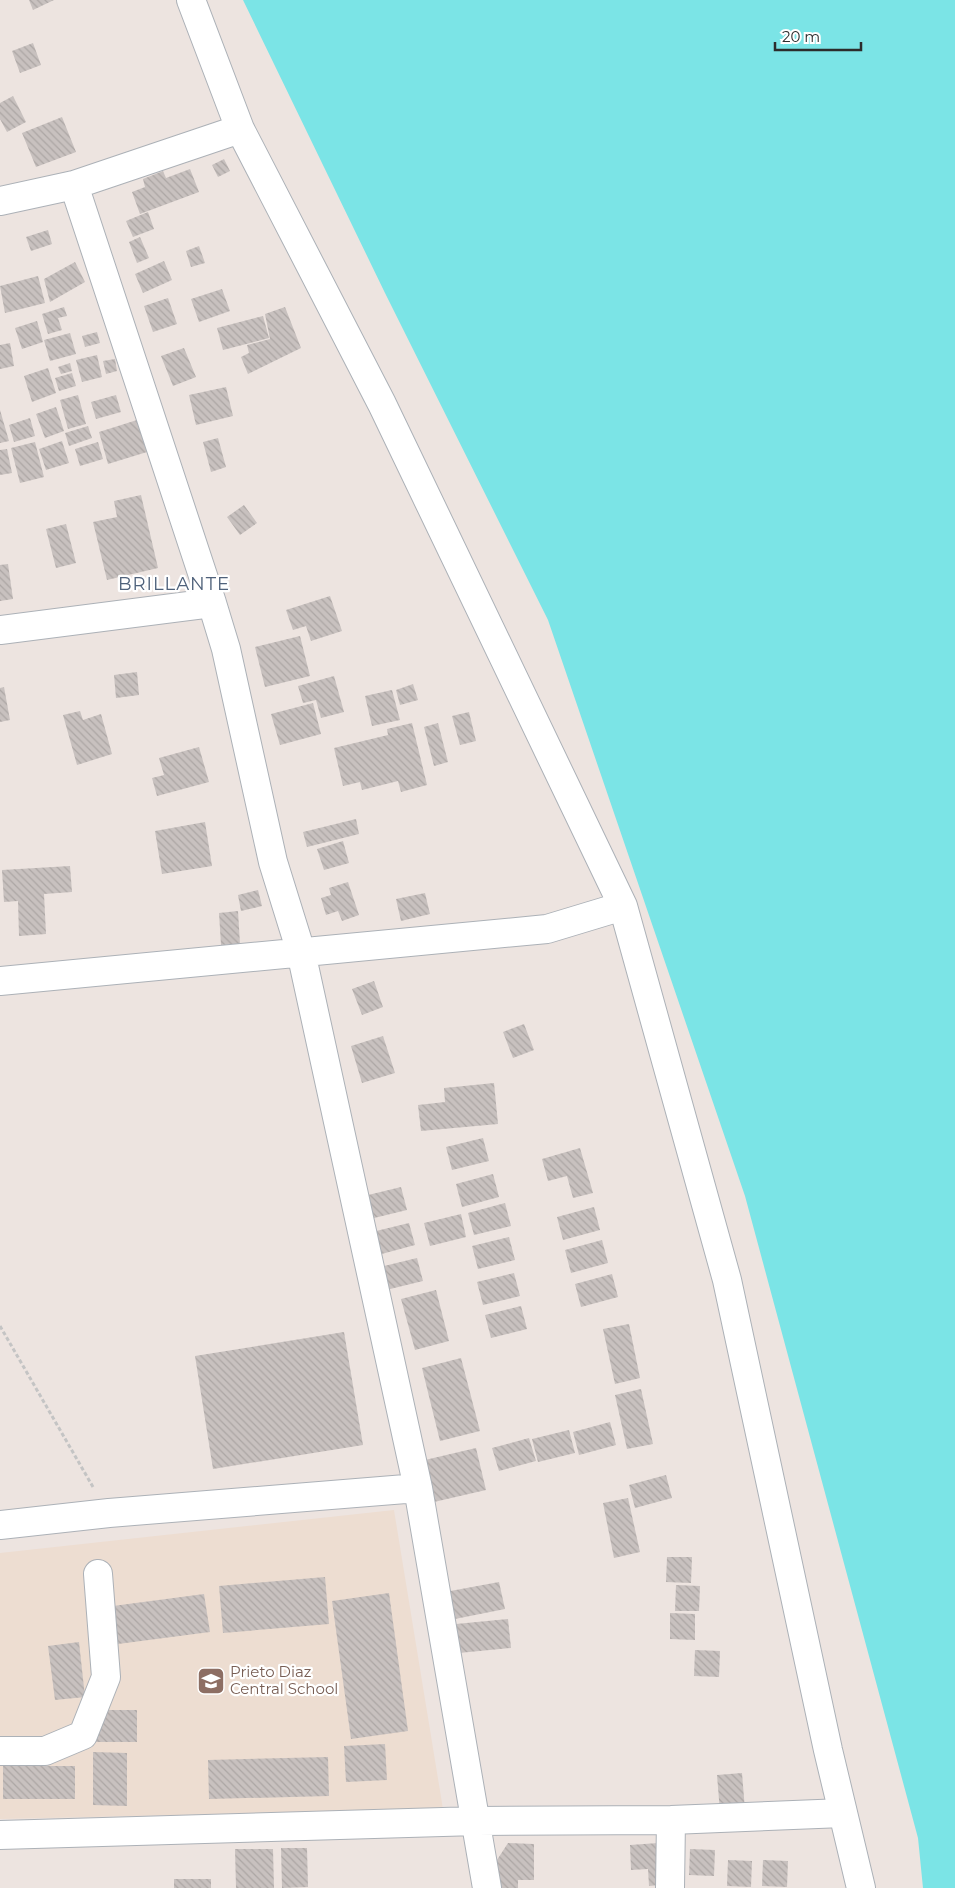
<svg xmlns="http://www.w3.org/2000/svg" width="955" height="1888" font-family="Montserrat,sans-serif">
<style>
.education{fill:#edddd1}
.water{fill:#7be4e6}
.building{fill:url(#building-back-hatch)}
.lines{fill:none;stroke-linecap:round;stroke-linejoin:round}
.minor-casing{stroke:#acb1b7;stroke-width:30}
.path{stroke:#c4c4c4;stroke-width:3;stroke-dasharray:4 2.5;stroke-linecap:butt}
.minor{stroke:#fff;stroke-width:28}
.labels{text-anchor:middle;stroke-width:4.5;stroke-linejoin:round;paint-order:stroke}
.education-label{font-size:15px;fill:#785e54;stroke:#fff;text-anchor:start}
.quarter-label{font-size:18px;letter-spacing:1px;fill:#4f617a;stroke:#fff}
</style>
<defs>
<pattern id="building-back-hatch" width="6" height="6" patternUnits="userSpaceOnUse" patternTransform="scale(1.25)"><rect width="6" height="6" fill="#c8c1bf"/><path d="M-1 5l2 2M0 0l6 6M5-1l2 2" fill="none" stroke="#aca6a4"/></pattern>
</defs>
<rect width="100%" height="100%" fill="#ede4e0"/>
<!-- education -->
<path class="education" d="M394 1510 443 1809 0 1819V1553Z"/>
<!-- water -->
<path class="water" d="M243 0H955V1888H923L918 1838 745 1196 548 620 385 293Z"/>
<!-- building -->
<path class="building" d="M29 0H54L33 10Z
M33 43 41 65 20 73 12 51Z
M13 96 26 122 7 132 0 119V103Z
M62 117 76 152 36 167 22 133Z
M224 159 230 171 218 177 212 165Z
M190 169 199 192 140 214 132 192 145 187 143 179 163 171 166 178Z
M148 212 154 229 133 237 126 221Z
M48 230 52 244 31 251 26 237Z
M140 237 149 258 137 263 129 242Z
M199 246 205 263 191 267 186 251Z
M164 261 172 280 143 293 135 274Z
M75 262 85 282 50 302 44 279Z
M38 276 45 303 5 313 0 286Z
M222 289 230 311 199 322 191 299Z
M168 298 177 324 153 332 144 306Z
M64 307 67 316 58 318 62 330 48 334 42 314Z
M285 307 301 348 248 374 241 357 249 353 247 345 270 339 265 314Z
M263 316 269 338 223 350 217 328Z
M37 321 43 342 22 349 15 328Z
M97 332 100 343 85 347 82 336Z
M70 333 76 354 50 361 44 340Z
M10 343 14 366 0 369V345Z
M184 348 196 377 173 386 161 356Z
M97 355 102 377 82 382 76 360Z
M115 359 117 371 106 374 103 361Z
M70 363 72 371 61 374 58 367Z
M48 368 56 393 32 402 24 376Z
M72 373 76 386 59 391 55 378Z
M226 387 233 416 196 425 189 395Z
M78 395 86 424 68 429 60 400Z
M116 395 121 412 96 419 91 402Z
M56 407 64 431 45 438 36 414Z
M0 410 9 441 0 443Z
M30 418 35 436 14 442 9 425Z
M137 420 147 452 108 464 99 432Z
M88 426 92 438 69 446 65 433Z
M218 438 226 467 211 472 203 442Z
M62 441 69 463 46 470 39 449Z
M35 442 44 477 20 483 11 448Z
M98 442 103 459 80 466 75 449Z
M7 449 12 473 0 475V450Z
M141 495 158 568 107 580 93 522 117 517 114 501Z
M244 505 257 523 240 535 227 517Z
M66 524 76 563 56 568 46 529Z
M8 564 13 599 0 601V565Z
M330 596 342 631 311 641 306 626 293 630 286 610Z
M300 636 310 676 265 687 255 647Z
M137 672 139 695 116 698 114 675Z
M334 676 344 712 321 718 316 700 303 703 298 686Z
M413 684 418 700 400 705 396 690Z
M4 687 10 720 0 722V688Z
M392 690 400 720 372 726 365 696Z
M313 703 321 734 280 745 271 714Z
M80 711 83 720 101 714 112 754 77 765 63 715Z
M469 712 476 741 460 745 452 716Z
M412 723 427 785 401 792 398 781 362 790 360 782 343 786 334 748 388 735 387 729Z
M438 723 448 762 434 766 424 727Z
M199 747 209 782 157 796 152 778 164 775 159 758Z
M356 819 359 834 307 847 303 832Z
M205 822 212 866 162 874 155 831Z
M343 841 349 863 324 870 317 849Z
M70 866 72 892 44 894 46 934 19 936 18 901 4 902 2 870Z
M348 882 359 915 342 921 338 911 326 915 321 898 331 895 329 888Z
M258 890 262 906 241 911 238 895Z
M425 893 430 914 401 921 396 899Z
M238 911 240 944 221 945 219 913Z
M374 981 383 1007 362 1015 352 989Z
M524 1024 534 1050 513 1058 503 1032Z
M383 1036 395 1073 362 1083 351 1046Z
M494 1083 498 1124 421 1131 418 1105 445 1102 444 1088Z
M483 1138 489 1161 452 1170 446 1147Z
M580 1148 593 1193 573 1198 567 1176 548 1181 542 1159Z
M493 1174 499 1197 462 1207 456 1184Z
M401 1187 407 1210 370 1219 364 1196Z
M505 1203 511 1226 474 1235 468 1213Z
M594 1207 600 1230 563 1240 557 1217Z
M461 1214 466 1237 430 1246 424 1223Z
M409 1223 415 1245 378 1255 372 1232Z
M509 1237 515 1260 478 1269 472 1246Z
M602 1240 608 1263 571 1273 565 1250Z
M417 1258 423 1281 386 1290 380 1267Z
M514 1273 520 1296 483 1305 477 1282Z
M612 1274 618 1297 581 1307 575 1284Z
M436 1290 449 1341 415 1350 401 1299Z
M521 1306 527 1329 491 1338 485 1315Z
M629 1324 640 1378 615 1384 603 1329Z
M344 1332 363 1445 213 1469 195 1356Z
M461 1358 480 1431 440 1441 422 1368Z
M641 1389 653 1444 627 1449 615 1395Z
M610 1422 616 1445 579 1455 573 1432Z
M569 1430 575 1453 538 1462 532 1439Z
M529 1438 536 1461 499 1471 492 1448Z
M476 1448 486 1490 434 1502 425 1460Z
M666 1475 672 1498 635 1508 629 1485Z
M628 1498 640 1552 614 1558 603 1503Z
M667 1557H692L691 1583 666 1582Z
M325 1577 329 1624 223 1633 219 1586Z
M499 1582 505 1609 450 1620 445 1592Z
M676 1585 700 1586 699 1611H675Z
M389 1593 408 1731 351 1739 332 1601Z
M204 1594 210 1632 118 1644 113 1606Z
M670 1613 695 1614V1640L670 1639Z
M508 1619 511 1648 459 1653 456 1624Z
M79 1642 85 1697 55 1700 48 1646Z
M695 1650 720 1651 719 1677 694 1676Z
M93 1710H137V1742H94Z
M385 1744 387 1780 346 1782 344 1746Z
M93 1752 127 1753V1806L93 1805Z
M328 1757 329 1796 209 1799 208 1760Z
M3 1766H75V1799H3Z
M742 1773 745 1810 720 1812 717 1775Z
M508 1843 534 1844V1880H518V1888H495V1863Z
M658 1843 660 1885 649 1886 648 1869 631 1870 630 1845Z
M281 1848H307L308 1887 282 1888Z
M235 1849H273L274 1888H236Z
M690 1849 715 1850 714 1876 689 1875Z
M728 1860 752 1861 751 1887 727 1886Z
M763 1860 788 1861 787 1887 762 1886Z
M174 1879H211V1888H174Z"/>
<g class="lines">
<!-- minor casing -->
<g class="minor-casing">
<path id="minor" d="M191 0 240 129 382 404 623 906 727 1280 828 1750 861 1888
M74 185 212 603 226 649 273 862 301 952 418 1488 487 1888
M0 201 74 185 240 129
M0 630 212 603
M0 981 547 929 623 906
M0 1525 109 1513 418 1488
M0 1751H45L83 1735 106 1677 98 1574
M0 1835 477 1821 671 1820 843 1813
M670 1888 671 1820"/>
</g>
<!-- path -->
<path class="path" d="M0 1326 93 1487"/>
<!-- minor -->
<use href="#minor" class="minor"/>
</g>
<!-- icons -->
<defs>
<g id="school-square" transform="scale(1.4375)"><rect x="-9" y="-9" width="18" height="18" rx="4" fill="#8d6e63" stroke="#fff"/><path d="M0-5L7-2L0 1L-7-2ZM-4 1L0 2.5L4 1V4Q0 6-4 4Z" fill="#fff"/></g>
</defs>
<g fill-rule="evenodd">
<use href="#school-square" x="211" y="1681"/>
</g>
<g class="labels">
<!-- education labels -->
<g class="education-label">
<text x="230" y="1677">Prieto Diaz<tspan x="230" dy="17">Central School</tspan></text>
</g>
<!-- quarter labels -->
<g class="quarter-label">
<text x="174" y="590">BRILLANTE</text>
</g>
</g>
<!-- scale -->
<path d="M775 42v8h86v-8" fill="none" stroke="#2c2c2c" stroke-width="2.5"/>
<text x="782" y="42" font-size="15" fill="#2c2c2c" stroke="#ffffff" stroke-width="4" paint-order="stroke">20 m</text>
</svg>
